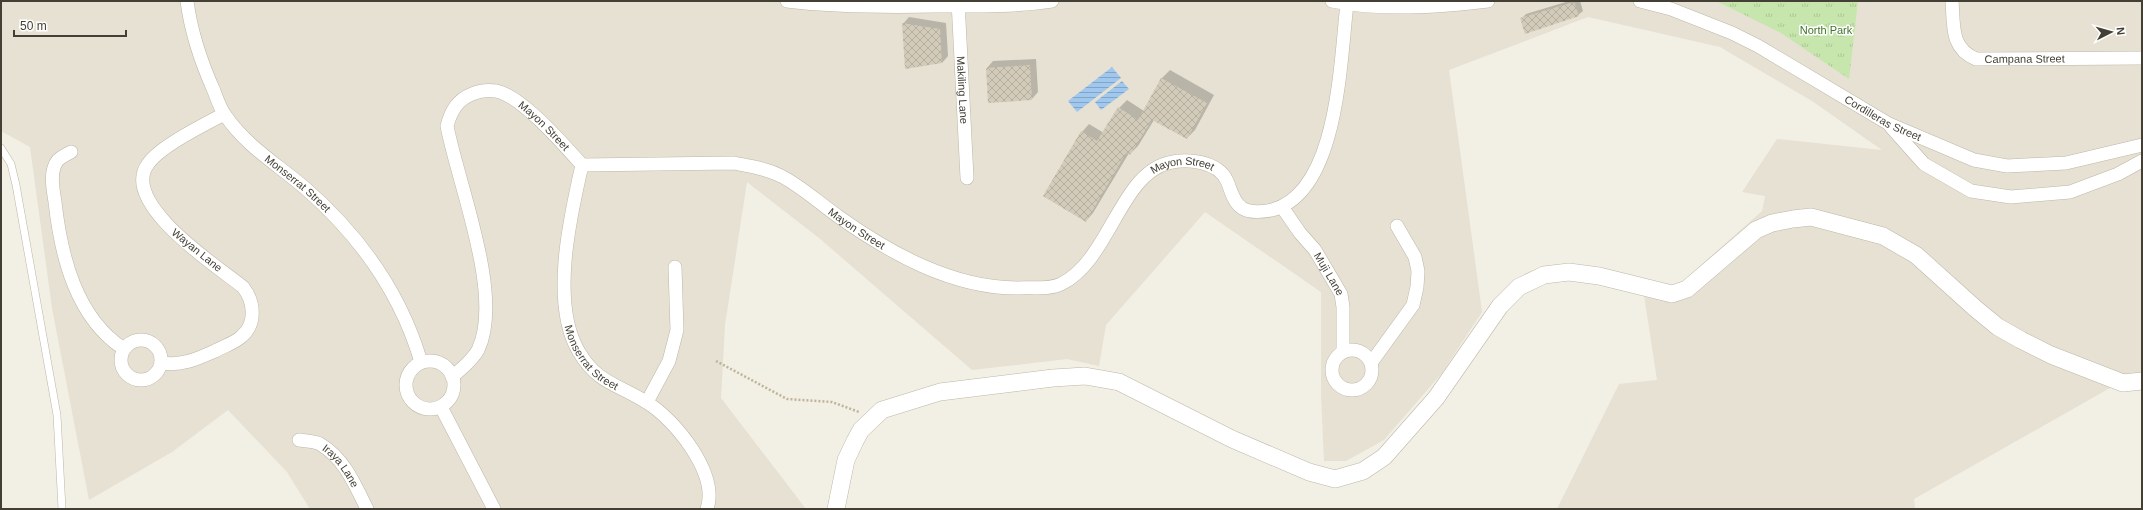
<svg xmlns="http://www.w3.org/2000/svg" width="2143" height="510" font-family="Helvetica,sans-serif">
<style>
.residential{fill:#e6e1d2}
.park{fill:url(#park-tufts)}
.water{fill:url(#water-rules)}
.shadow{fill:#0003}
.building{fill:url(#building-cross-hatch)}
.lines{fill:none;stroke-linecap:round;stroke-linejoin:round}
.service-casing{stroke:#bdb7a7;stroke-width:8}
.minor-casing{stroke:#bdb7a7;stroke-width:14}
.tertiary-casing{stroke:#bdb7a7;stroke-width:18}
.path{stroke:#beb498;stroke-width:2.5;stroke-dasharray:2 2;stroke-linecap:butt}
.service{stroke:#fff;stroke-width:7}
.minor{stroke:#fff;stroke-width:13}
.tertiary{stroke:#fff;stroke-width:17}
.labels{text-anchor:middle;stroke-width:3;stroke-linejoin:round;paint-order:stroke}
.park-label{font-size:11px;fill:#3f7429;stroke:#fff}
.street-label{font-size:11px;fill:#433f34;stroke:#fff}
</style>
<defs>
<pattern id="park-tufts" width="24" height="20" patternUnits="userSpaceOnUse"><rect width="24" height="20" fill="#c7e6ad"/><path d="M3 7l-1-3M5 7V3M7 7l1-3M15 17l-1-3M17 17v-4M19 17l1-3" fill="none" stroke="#acc695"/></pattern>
<pattern id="water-rules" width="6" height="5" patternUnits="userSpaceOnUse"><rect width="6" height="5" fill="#a0c8ee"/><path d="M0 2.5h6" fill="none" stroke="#84a4c2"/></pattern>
<pattern id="building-cross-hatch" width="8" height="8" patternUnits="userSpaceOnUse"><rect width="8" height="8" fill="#d3cbb9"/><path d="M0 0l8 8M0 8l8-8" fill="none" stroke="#b6afa0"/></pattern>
</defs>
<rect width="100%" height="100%" fill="#f2efe4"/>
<!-- residential -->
<path class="residential" d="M1 1H2142V383L2110 388 1914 499 1915 509H1557L1619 384 1657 380 1642 282 1674 289 1762 211 1765 196 1742 192 1777 139 1882 150 1812 101 1720 47 1588 17 1449 70 1482 312 1442 373 1384 440 1346 461H1324L1321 395V292L1205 212 1106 325 1099 366 1067 359 972 370 819 238 747 182 725 325 721 398 806 509H310L287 472 228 410 172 452 89 500 52 308 30 147 1 131Z"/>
<!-- park -->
<path class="park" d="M1716 1H1858L1849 79 1781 33Z"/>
<!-- water -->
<path class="water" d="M1112 67 1121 78 1077 112 1068 101Z
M1122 81 1129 89 1101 110 1095 102Z"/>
<!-- shadow -->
<path class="shadow" d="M1569 1H1580L1583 11 1578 15 1521 19 1526 14Z
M909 17 946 23 948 56 942 63 903 24Z
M1036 59 1038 92 1032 99 987 68 993 61Z
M1170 70 1214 95 1195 130 1187 138 1154 120 1138 146 1130 154 1129 153 1093 213 1086 221 1082 132 1089 124 1104 133 1119 108 1127 100 1144 111 1162 78Z"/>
<!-- building -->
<path class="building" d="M1574 2 1579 16 1525 34 1520 18Z
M902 23 940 29 942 63 905 69Z
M1030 65 1032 100 988 103 986 68Z
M1161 78 1207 103 1187 139 1152 120 1130 155 1126 153 1086 222 1043 196 1081 131 1097 141 1118 107 1138 120Z"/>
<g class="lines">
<!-- service casing -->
<g class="service-casing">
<path id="service" d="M1 148 11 164 16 185 57 415 62 509"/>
</g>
<!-- minor casing -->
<g class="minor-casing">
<g id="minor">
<path id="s1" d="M187 1C191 32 201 62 214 91 217 99 220 108 225 115 247 147 277 164 305 188 359 235 401 294 421 362"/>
<path d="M787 1C836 7 886 7 936 6 975 6 1013 7 1052 1"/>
<path id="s2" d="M958 1 967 178"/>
<path d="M1332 1C1383 11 1436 7 1488 1"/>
<path id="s3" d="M1640 1 1671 9 1732 33 1758 46 1889 124 1974 160 2007 166 2066 163 2142 145"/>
<path id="s4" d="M1952 1C1954 25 1950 48 1976 59L2142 58"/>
<path d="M1891 127 1924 164 1971 191 2011 197 2070 192 2118 174 2142 161"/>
<path d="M71 152C67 154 61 157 58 160 49 171 53 189 55 202 61 256 76 318 124 349"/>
<path id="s5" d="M582 165C570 217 550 304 579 352 598 384 618 384 646 402 675 419 719 474 707 509"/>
<path id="s6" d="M1282 207 1300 233 1315 250 1341 294 1343 307V352"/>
<circle cx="141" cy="360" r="20"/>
<circle cx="1352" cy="370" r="20"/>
<circle cx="430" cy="385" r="24"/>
<path d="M162 363C182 366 197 359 215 351 224 346 235 343 242 336 257 323 254 301 243 287 218 267 119 203 148 164 160 146 204 125 224 114"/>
<path d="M1371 363 1413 305 1417 287 1418 271 1415 257 1397 226"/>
<path id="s7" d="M452 377C461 369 472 361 478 350 504 296 458 184 447 126 451 111 457 100 472 94 479 91 489 90 496 91 521 95 565 146 582 165L734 163C749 166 766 168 781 176 801 186 819 203 839 217 890 253 952 288 1017 288 1031 287 1049 290 1061 284 1109 261 1120 175 1168 163 1187 158 1218 161 1227 181 1231 190 1233 202 1242 208 1250 213 1262 212 1272 210 1339 192 1340 60 1347 4"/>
<path d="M647 402 669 361 677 330 675 267"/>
<path d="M441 407 494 509"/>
<path id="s8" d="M299 440C305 441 315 441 320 444 345 459 355 485 367 509"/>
</g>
</g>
<!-- tertiary casing -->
<g class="tertiary-casing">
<path id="tertiary" d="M836 509 846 460 855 441 861 430 882 410 940 392 1053 378 1085 376 1119 382 1232 439 1309 472 1335 479 1363 471 1384 457 1436 398 1500 306 1519 287 1544 275 1569 272 1599 276 1672 294 1687 289 1756 230 1772 223 1793 219 1811 217 1883 236 1916 255 1976 309 1998 327 2021 340 2051 355 2123 383 2142 381"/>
</g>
<!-- path -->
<path class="path" d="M716 361 787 399 832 402 859 412"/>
<!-- service -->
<use href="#service" class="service"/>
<!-- minor -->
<use href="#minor" class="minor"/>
<!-- tertiary -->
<use href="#tertiary" class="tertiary"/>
</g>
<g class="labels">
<!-- park labels -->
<g class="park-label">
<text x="1826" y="34">North Park</text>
</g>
<!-- street labels -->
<g class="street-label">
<text dy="4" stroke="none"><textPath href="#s4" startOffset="116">Campana Street</textPath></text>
<text dy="4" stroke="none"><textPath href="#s2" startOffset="89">Makiling Lane</textPath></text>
<text dy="4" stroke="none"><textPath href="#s3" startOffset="271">Cordilleras Street</textPath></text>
<text dy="4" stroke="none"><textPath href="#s7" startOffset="394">Mayon Street</textPath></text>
<text dy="4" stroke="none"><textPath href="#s7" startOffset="1139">Mayon Street</textPath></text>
<text dy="4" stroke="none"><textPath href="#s1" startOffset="221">Monserrat Street</textPath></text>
<text dy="4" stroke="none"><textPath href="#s7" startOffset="742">Mayon Street</textPath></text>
<text transform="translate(197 250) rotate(39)" y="4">Wayan Lane</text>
<text dy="4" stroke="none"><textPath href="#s6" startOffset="82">Muji Lane</textPath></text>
<text dy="4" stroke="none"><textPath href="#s5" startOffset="203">Monserrat Street</textPath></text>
<text dy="4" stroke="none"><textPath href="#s8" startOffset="52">Iraya Lane</textPath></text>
</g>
</g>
<!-- border -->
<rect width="2143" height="510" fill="none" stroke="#433f34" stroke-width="4"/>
<!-- north arrow -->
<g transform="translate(2111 32) rotate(84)" stroke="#ffffff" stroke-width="3" paint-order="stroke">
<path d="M0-3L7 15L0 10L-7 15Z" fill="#433f34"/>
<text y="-6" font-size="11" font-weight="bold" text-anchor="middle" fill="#433f34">N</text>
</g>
<!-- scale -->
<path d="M14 30v6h112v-6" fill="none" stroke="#433f34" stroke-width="2"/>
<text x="20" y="30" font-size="12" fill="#433f34" stroke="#ffffff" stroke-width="3" paint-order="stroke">50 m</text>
</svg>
